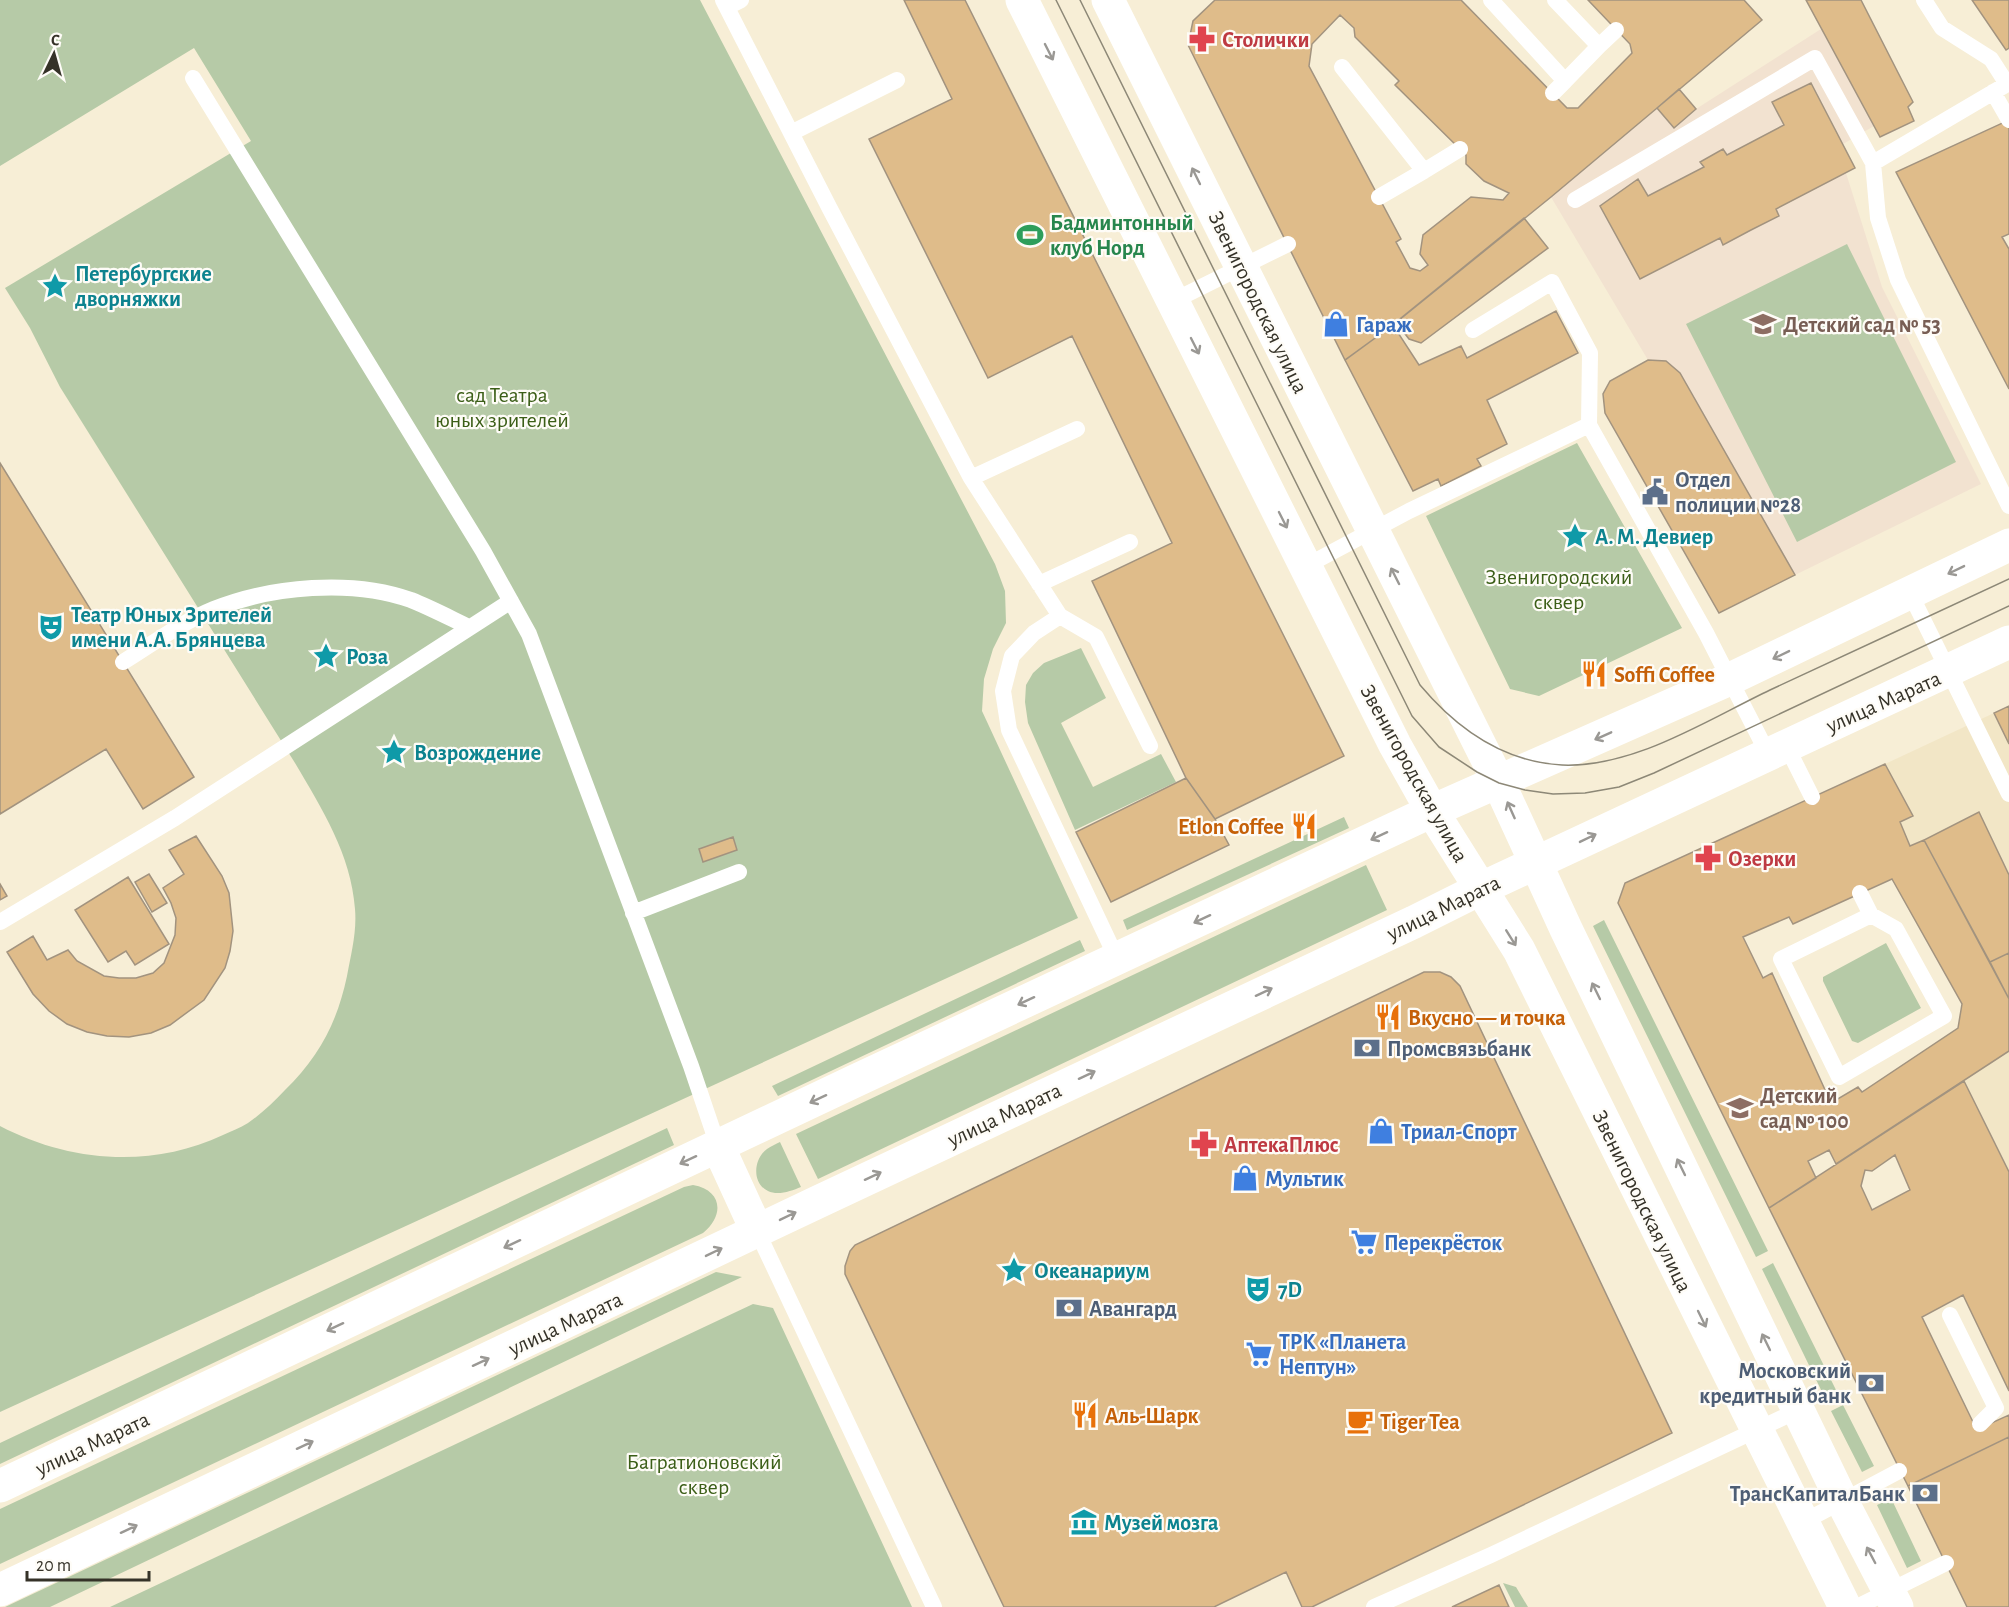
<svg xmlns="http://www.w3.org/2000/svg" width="2009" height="1607" font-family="'Alegreya Sans',sans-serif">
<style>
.built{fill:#f2e6c6}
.education{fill:#f2e2d0}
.green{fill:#b6caa7}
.building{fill:#dfbc8a;stroke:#a2937f;stroke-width:1.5;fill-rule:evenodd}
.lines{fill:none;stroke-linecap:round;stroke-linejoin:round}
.service{stroke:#fff;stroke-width:16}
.minor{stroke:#fff;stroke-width:33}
.tertiary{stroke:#fff;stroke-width:33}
.tram{stroke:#8d8877;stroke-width:1.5}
.oneway{stroke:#9a9894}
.labels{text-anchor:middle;stroke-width:4.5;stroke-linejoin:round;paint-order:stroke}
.health-label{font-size:22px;font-weight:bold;fill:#be3a42;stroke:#fefcf7;text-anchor:start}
.leisure-label{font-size:22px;font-weight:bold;fill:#27864d;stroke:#fefcf7;text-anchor:start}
.culture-label{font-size:22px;font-weight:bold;fill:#0d838f;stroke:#fefcf7;text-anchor:start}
.street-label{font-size:22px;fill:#353228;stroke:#fefcf7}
.shop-label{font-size:22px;font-weight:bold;fill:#366cbe;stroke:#fefcf7;text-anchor:start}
.education-label{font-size:22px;font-weight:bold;fill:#785e54;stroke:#fefcf7;text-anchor:start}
.park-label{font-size:22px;fill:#3b5e17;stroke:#fefcf7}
.service-label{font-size:22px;font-weight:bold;fill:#4e5e75;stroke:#fefcf7;text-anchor:start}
.food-label{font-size:22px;font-weight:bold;fill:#c56008;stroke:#fefcf7;text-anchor:start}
</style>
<rect width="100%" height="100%" fill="#f7eed6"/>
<!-- built -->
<path class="built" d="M2009 706V999L1925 840 1910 846 1900 822 1913 815 1885 764Z
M2009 1051V1172L1964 1081Z"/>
<!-- education -->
<path class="education" d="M1821 29 1874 126 1843 144 1855 168 1846 173 1882 287 1981 484 1795 575 1680 373 1666 361 1648 360 1551 197 1657 108 1674 128 1696 109Z"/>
<!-- green -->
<path class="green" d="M0 0H700L995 564 1005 591 1006 623 993 649 984 679 982 711 1078 918 0 1412V1126C69 1162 151 1169 223 1135 231 1131 240 1128 248 1123 261 1114 274 1102 285 1090 319 1057 337 1023 347 976 351 954 357 932 355 909 351 854 322 809 295 763L60 387 30 328 5 288 251 141 194 48 0 166Z
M1847 244 1956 462 1797 542 1686 324Z
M1577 443 1682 628 1539 696 1510 689 1426 516Z
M1081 648 1106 698 1061 723 1093 787 1161 754 1176 782 1075 830 1028 723 1025 702 1026 685 1033 673 1044 663Z
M1344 817 1349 828 1127 930 1123 920Z
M1366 865 1387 910 818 1179 796 1134Z
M1604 920 1768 1251 1756 1257 1593 926Z
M1080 940 1085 951 778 1096 772 1086Z
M1886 943 1921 1008 1858 1043 1852 1041 1823 981V977Z
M667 1128 674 1145 0 1464V1443Z
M780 1142 801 1187C791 1191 778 1196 768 1191 751 1183 754 1158 767 1149 771 1146 776 1144 780 1142Z
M693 1185C722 1190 725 1215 703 1233L0 1564V1509L684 1187Z
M1773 1263 1837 1392 1825 1398 1762 1269Z
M716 1272 742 1277 50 1607H5Z
M753 1304 773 1308 912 1607H110Z
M1843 1405 1874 1466 1862 1472 1831 1411Z
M1891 1498 1921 1561 1907 1568 1877 1505Z
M1503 1583 1516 1587 1528 1607H1515Z"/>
<!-- building -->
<path class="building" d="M904 0H965L1344 756 1215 819 1186 778 1092 581 1172 543 1072 336 988 378 869 139 952 99Z
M1215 0H1461L1567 108H1578L1632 53 1630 44 1588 0H1744L1762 20 1551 197 1393 325 1345 360 1188 45 1193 21ZM1340 15 1354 28 1355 37 1399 81 1395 85 1466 155V164L1484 181 1509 193 1503 200 1471 197 1423 235 1420 254 1428 265 1420 271 1410 268 1396 242 1401 239 1309 66 1312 44Z
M1806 0H1861L1913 102 1908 107 1914 121 1880 137Z
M1972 0H2009V48L2006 50Z
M1811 83 1855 168 1776 209 1779 216 1751 230 1723 245 1720 238 1640 279 1600 206 1638 179 1648 196 1704 167 1700 162 1723 149 1727 155 1784 125 1772 102Z
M1679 89 1696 109 1674 128 1657 108Z
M2009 120V234L2002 237 2009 249V389L1896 172Z
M1524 218 1548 248 1421 343 1409 339 1396 322Z
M1556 311 1578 353 1487 400 1507 444 1477 459 1481 466 1441 486 1438 479 1413 491 1345 360 1393 325 1419 365 1461 346 1467 358Z
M1648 360 1666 361 1680 373 1795 575 1719 613 1605 413 1603 394 1610 381Z
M0 463 194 777 143 809 106 749 0 814Z
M2009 706V744L1994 713Z
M1885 764 1913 816 1900 822 1910 846 1924 840 2009 999V1051L1836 1164 1829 1150 1808 1161 1816 1178 1769 1208 1618 903 1625 883ZM1892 879 1962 1004 1958 1028 1862 1092 1858 1087 1831 1103 1772 973 1763 978 1743 937 1789 917 1793 924Z
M1186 778 1215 819 1229 845 1111 902 1076 832Z
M1979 812 2009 875V953L1990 962 1924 840Z
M196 836 222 876 229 893 233 931 230 951 225 968 204 1000 170 1025 151 1033 129 1037 107 1036 87 1032 67 1024 49 1011 33 994 7 952 33 936 47 960 68 950 77 961 104 976 119 978H136L153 973 164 963 175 935 176 918 171 903 163 888 184 874 169 850Z
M733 837 737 850 703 862 699 849Z
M149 874 167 903 152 912 135 882Z
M128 877 169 944 135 965 126 951 108 962 75 910Z
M0 884 7 896 0 900Z
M2009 953V999L1990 962Z
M1424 972H1440L1451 977 1460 986 1672 1433 1312 1607H1302L1286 1572 1214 1607H1004L845 1274V1266L850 1251 855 1245Z
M1964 1081 2009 1172V1391L1963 1295 1922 1317 1973 1422 1985 1426 2009 1415V1437L1908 1486 1769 1208ZM1895 1155 1910 1190 1872 1210 1861 1186 1865 1170 1872 1171Z
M2009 1437V1607H1967L1908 1486Z
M1499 1585 1509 1607H1452Z"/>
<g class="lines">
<!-- service -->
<path class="service" d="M723 0 830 209 971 478 1060 616 1034 633 1012 656 1003 691 1009 730 1117 959
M1491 0 1565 81 1599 46 1555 0
M1924 0 1942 28 1991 59 2007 84
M727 7 741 0
M1599 46 1616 30
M1342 67 1424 171 1460 149
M193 78 483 551 529 634 691 1066 718 1146
M1993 92 2009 120
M1553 93 1565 81
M791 133 897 80
M1873 163 2009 83
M1379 197 1424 171
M1575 200 1815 58 1873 163 1878 218 1898 280 2009 506
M1173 301 1288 244
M1473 330 1552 282 1590 353 1589 425 1706 633 1768 754
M971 478 1077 429
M1306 566 1409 511 1589 425
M1039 584 1130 542
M1910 593 2009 794
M1060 616 1096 637 1150 746
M123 662C152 644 182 622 214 609 272 586 352 579 411 600 431 608 450 618 469 627
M1786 745 1812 797
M1860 893 1871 915 1781 959 1839 1077 1944 1016 1896 929 1871 915
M633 913 739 872
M0 922 175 818 511 601
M757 1231 934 1607
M1950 1315 1996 1408 1980 1424
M1803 1522 1899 1471
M1374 1607 1491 1555 1799 1410
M1857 1607 1946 1563"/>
<!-- minor -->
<path class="minor" d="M718 1146 757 1231
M0 1486 857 1080 1432 811
M0 1590 820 1201 1414 922 1480 889"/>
<!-- tertiary -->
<path class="tertiary" d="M1022 0 1395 745 1432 811 1519 950 1845 1607
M1108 0 1498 781 1566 929 1842 1501 1897 1607
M1432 811 1730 679 2009 545
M1480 889 2009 642"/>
<!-- tram -->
<path class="tram" d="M1056 0 1412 716 1439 747 1477 772 1499 783 1525 790 1553 794 1585 793 1619 787 1654 773 2009 606
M1080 0 1420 685C1457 729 1504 762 1562 765 1634 768 1707 720 1770 690 1850 653 1929 616 2009 579"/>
</g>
<!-- one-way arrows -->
<defs><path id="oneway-shaft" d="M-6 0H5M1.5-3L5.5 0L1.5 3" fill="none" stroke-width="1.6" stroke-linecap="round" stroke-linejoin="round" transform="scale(1.5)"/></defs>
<g class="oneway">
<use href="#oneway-shaft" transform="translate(1049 52) rotate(63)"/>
<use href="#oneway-shaft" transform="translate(1196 176) rotate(-116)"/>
<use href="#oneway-shaft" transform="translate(1195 346) rotate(63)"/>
<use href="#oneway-shaft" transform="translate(1283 520) rotate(63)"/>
<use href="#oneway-shaft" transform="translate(1956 570) rotate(154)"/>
<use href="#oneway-shaft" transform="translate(1395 576) rotate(-117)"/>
<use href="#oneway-shaft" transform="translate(1781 655) rotate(154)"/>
<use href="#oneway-shaft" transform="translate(1603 736) rotate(156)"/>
<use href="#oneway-shaft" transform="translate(1511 810) rotate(-114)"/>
<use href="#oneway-shaft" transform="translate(1379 836) rotate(155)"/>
<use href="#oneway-shaft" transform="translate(1588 838) rotate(-26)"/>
<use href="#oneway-shaft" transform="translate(1202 919) rotate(155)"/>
<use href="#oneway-shaft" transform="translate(1511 938) rotate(58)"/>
<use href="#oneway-shaft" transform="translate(1596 991) rotate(-116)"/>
<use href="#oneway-shaft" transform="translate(1264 992) rotate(-25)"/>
<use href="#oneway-shaft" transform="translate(1026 1001) rotate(155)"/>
<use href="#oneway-shaft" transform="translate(1087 1075) rotate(-25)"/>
<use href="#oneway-shaft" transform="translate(818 1099) rotate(155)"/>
<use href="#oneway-shaft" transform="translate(688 1160) rotate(155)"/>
<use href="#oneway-shaft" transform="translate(1681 1167) rotate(-116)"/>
<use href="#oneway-shaft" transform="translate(873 1176) rotate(-25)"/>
<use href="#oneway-shaft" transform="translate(788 1216) rotate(-26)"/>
<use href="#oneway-shaft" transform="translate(512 1244) rotate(155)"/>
<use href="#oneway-shaft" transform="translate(714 1252) rotate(-26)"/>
<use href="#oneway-shaft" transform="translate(1702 1319) rotate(64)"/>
<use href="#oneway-shaft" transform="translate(335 1327) rotate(155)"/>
<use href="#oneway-shaft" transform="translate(1766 1342) rotate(-116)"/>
<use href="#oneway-shaft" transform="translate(481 1362) rotate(-25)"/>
<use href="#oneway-shaft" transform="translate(305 1445) rotate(-25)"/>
<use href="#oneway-shaft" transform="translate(129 1529) rotate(-25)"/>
<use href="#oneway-shaft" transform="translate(1871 1555) rotate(-118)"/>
</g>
<!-- icons -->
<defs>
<g id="pharmacy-bare" transform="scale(2.07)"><path d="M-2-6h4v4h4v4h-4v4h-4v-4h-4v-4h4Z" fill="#e0444e" stroke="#fefcf7" stroke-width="2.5" paint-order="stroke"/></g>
<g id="stadium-bare" transform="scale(2.07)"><path d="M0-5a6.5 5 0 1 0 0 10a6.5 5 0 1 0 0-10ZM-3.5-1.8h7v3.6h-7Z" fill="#2e9e5b" stroke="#fefcf7" stroke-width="2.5" paint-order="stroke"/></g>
<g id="sight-bare" transform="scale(2.07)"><path d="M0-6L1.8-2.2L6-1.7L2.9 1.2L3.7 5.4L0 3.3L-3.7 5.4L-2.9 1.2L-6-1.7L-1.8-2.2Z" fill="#0f9aa8" stroke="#fefcf7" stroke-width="2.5" paint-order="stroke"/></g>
<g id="shop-bare" transform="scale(2.07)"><path d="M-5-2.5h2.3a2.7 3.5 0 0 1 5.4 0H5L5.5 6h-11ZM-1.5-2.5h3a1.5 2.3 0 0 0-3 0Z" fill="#3f7fe0" stroke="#fefcf7" stroke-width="2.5" paint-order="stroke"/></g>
<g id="school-bare" transform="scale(2.07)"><path d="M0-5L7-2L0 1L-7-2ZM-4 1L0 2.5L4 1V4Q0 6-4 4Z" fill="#8d6e63" stroke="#fefcf7" stroke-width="2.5" paint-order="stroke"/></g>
<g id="civic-bare" transform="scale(2.07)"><path d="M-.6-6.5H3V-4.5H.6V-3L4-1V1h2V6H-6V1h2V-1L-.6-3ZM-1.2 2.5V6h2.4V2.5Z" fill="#5c6f8a" stroke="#fefcf7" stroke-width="2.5" paint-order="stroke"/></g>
<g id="theatre-bare" transform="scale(2.07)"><path d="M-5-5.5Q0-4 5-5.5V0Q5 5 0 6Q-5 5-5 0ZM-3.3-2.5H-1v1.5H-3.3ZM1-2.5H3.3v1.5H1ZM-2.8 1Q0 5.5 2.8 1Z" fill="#0f9aa8" stroke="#fefcf7" stroke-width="2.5" paint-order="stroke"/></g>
<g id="restaurant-bare" transform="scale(2.07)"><path d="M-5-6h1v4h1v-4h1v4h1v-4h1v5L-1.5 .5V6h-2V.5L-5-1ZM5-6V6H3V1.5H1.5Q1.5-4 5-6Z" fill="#e8710a" stroke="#fefcf7" stroke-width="2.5" paint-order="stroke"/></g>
<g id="bank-bare" transform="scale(2.07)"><path d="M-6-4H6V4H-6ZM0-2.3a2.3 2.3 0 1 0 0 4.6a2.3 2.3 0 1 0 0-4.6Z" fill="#5c6f8a" stroke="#fefcf7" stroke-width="2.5" paint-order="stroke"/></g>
<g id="supermarket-bare" transform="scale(2.07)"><path d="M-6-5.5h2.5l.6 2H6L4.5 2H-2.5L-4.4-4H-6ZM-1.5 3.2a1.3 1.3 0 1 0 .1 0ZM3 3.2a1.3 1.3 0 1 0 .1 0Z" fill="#3f7fe0" stroke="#fefcf7" stroke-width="2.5" paint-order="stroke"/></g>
<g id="cafe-bare" transform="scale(2.07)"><path d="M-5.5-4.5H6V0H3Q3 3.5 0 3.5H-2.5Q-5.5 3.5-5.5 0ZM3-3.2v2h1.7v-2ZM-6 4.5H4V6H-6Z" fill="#e8710a" stroke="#fefcf7" stroke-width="2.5" paint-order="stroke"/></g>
<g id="museum-bare" transform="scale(2.07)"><path d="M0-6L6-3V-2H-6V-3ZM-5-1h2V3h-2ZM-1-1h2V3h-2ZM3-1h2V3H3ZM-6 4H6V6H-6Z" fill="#0f9aa8" stroke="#fefcf7" stroke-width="2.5" paint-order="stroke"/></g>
</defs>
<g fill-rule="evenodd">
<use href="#pharmacy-bare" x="1202" y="39"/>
<use href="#stadium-bare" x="1030" y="235"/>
<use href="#sight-bare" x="55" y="286"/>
<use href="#shop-bare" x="1336" y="324"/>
<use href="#school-bare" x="1763" y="324"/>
<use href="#civic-bare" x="1655" y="492"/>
<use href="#sight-bare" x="1575" y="536"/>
<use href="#theatre-bare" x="51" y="627"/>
<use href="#sight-bare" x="326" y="656"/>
<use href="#restaurant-bare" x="1594" y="674"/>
<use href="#sight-bare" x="394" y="752"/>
<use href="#restaurant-bare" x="1304" y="826"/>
<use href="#pharmacy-bare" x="1708" y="858"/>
<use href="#restaurant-bare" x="1388" y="1017"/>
<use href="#bank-bare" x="1367" y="1048"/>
<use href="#school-bare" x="1740" y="1108"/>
<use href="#shop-bare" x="1381" y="1131"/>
<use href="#pharmacy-bare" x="1204" y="1144"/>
<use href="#shop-bare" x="1245" y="1178"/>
<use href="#supermarket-bare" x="1364" y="1242"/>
<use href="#sight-bare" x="1014" y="1270"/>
<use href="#theatre-bare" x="1258" y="1289"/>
<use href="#bank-bare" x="1069" y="1308"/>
<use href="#supermarket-bare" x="1259" y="1354"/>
<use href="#bank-bare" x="1871" y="1383"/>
<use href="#restaurant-bare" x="1085" y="1415"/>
<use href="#cafe-bare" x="1360" y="1421"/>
<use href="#bank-bare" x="1925" y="1493"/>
<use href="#museum-bare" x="1084" y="1522"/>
</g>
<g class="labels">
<!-- health labels -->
<g class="health-label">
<text x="1222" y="47">Столички</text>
<text x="1728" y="866">Озерки</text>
<text x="1224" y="1152">АптекаПлюс</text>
</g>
<!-- leisure labels -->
<g class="leisure-label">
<text x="1050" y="230">Бадминтонный<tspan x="1050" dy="25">клуб Норд</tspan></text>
</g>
<!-- culture labels -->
<g class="culture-label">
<text x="75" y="281">Петербургские<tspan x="75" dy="25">дворняжки</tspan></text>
<text x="1595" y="544">А. М. Девиер</text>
<text x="71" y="622">Театр Юных Зрителей<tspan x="71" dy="25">имени А.А. Брянцева</tspan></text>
<text x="346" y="664">Роза</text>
<text x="414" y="760">Возрождение</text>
<text x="1034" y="1278">Океанариум</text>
<text x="1278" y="1297">7D</text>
<text x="1104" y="1530">Музей мозга</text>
</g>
<!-- street labels -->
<g class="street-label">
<text transform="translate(1259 302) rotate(64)" y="8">Звенигородская улица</text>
<text transform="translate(1883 701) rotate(-24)" y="8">улица Марата</text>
<text transform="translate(1415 773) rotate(61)" y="8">Звенигородская улица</text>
<text transform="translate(1443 907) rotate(-26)" y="8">улица Марата</text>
<text transform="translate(1004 1114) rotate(-25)" y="8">улица Марата</text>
<text transform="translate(1643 1201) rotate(64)" y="8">Звенигородская улица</text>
<text transform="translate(565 1323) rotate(-25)" y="8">улица Марата</text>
<text transform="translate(92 1443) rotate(-25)" y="8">улица Марата</text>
</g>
<!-- shop labels -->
<g class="shop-label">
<text x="1356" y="332">Гараж</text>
<text x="1401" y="1139">Триал-Спорт</text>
<text x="1265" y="1186">Мультик</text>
<text x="1384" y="1250">Перекрёсток</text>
<text x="1279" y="1349">ТРК «Планета<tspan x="1279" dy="25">Нептун»</tspan></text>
</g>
<!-- education labels -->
<g class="education-label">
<text x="1783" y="332">Детский сад № 53</text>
<text x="1760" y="1103">Детский<tspan x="1760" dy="25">сад № 100</tspan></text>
</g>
<!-- park labels -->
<g class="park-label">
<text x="502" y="402">сад Театра<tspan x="502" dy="25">юных зрителей</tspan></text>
<text x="1559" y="584">Звенигородский<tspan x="1559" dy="25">сквер</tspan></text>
<text x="704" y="1469">Багратионовский<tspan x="704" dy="25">сквер</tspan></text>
</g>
<!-- service labels -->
<g class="service-label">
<text x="1675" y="487">Отдел<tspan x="1675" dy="25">полиции №28</tspan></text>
<text x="1387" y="1056">Промсвязьбанк</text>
<text x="1089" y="1316">Авангард</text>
<text x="1851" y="1378" text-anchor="end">Московский<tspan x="1851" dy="25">кредитный банк</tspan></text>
<text x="1905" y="1501" text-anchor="end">ТрансКапиталБанк</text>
</g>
<!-- food labels -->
<g class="food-label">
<text x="1614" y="682">Soffi Coffee</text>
<text x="1284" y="834" text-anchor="end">Etlon Coffee</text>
<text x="1408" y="1025">Вкусно — и точка</text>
<text x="1105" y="1423">Аль-Шарк</text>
<text x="1380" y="1429">Tiger Tea</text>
</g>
</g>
<!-- north arrow -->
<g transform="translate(54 54) rotate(5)" stroke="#fefcf7" stroke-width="4.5" paint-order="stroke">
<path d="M0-4.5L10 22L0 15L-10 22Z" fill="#353228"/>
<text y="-9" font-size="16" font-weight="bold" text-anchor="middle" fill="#353228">С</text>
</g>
<!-- scale -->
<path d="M27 1571v9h122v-9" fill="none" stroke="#353228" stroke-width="3"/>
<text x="36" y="1571" font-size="18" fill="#353228" stroke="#fefcf7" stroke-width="4.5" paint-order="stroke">20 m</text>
</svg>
